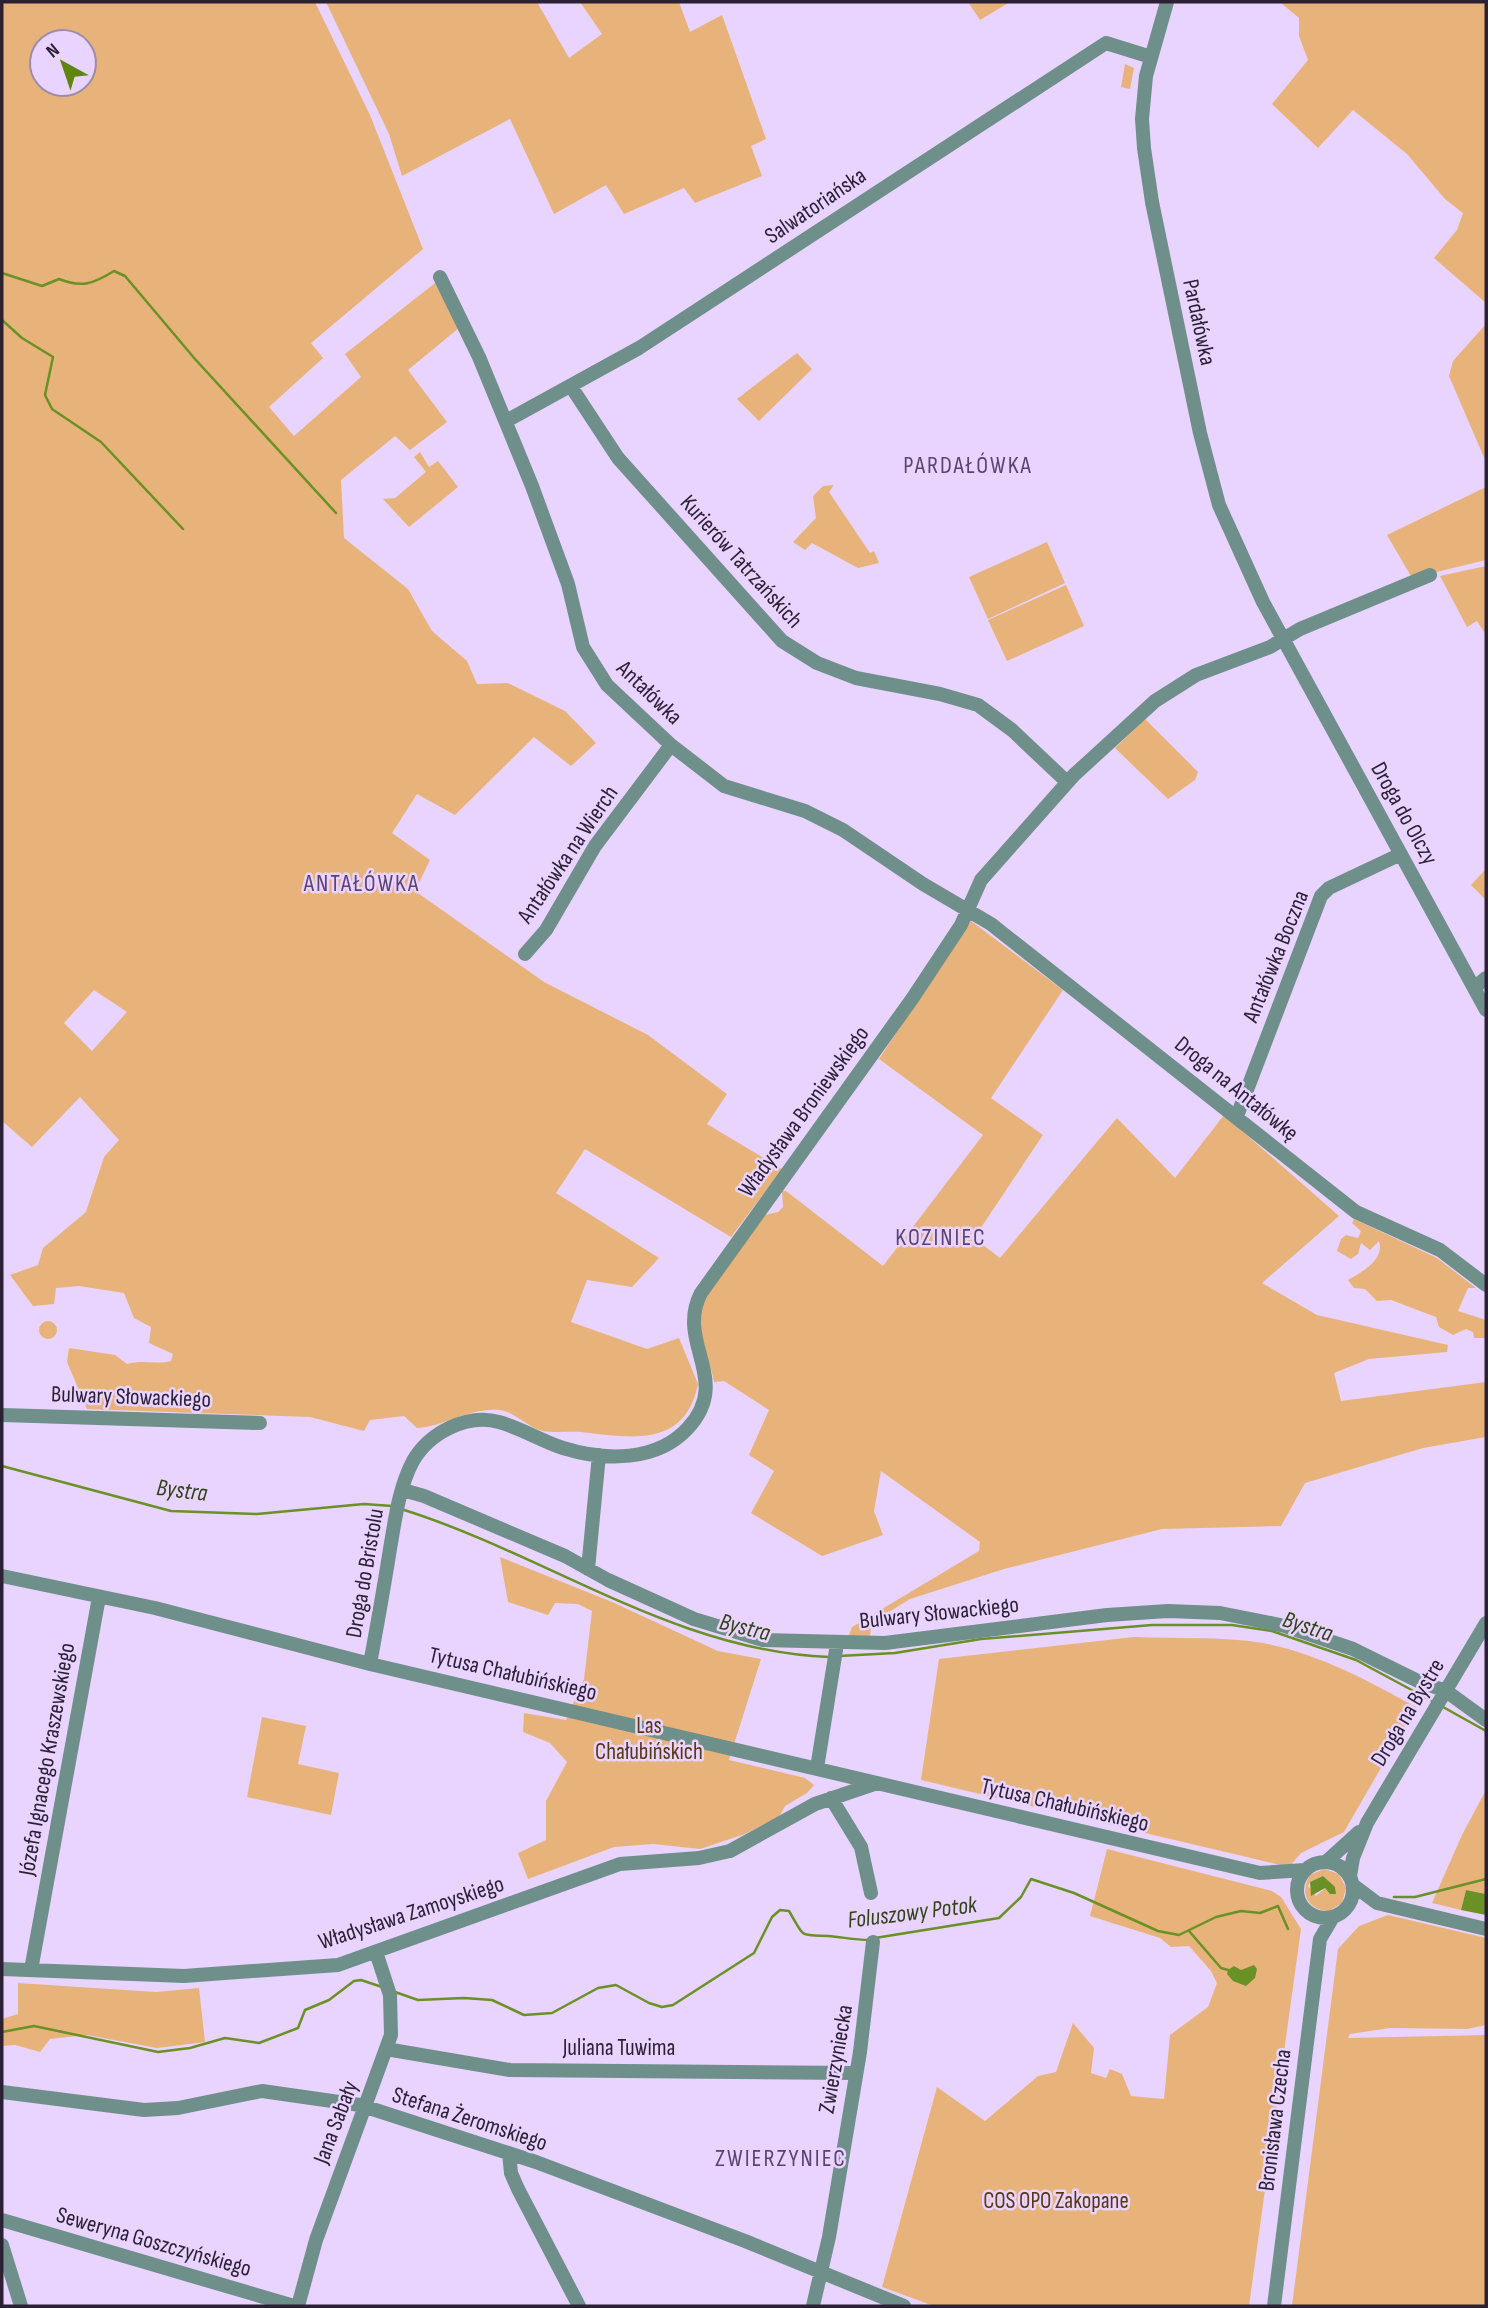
<svg xmlns="http://www.w3.org/2000/svg" width="1488" height="2308" font-family="'Sofia Sans Condensed',sans-serif">
<style>
.green{fill:#e8b37a;fill-rule:evenodd}
.water{fill:#699125}
.lines{fill:none;stroke-linecap:round;stroke-linejoin:round}
.stream{stroke:#699125;stroke-width:2.5}
.minor{stroke:#6f8f8b;stroke-width:14}
.labels{text-anchor:middle;stroke-width:5;stroke-linejoin:round;paint-order:stroke}
.street-label{font-size:23px;fill:#2b2034;stroke:#e9d3ff}
.park-label{font-size:23px;fill:#573711;stroke:#e9d3ff}
.neighbourhood-label{font-size:24px;letter-spacing:2px;fill:#5b4271;stroke:#e9d3ff}
.water-label{font-size:24px;font-style:italic;fill:#314218;stroke:#e9d3ff}
</style>
<rect width="100%" height="100%" fill="#e9d3ff"/>
<!-- green -->
<path class="green" d="M2 2H315L370 115 423 249 311 343 323 358 269 407 294 436 361 377 345 354 435 283 460 327 408 370 447 422 410 450 395 436 341 480 344 538 408 589 432 631 467 661 477 684 508 683 565 711 596 743 571 766 534 737 455 815 417 794 392 833 430 860 415 891 544 982 648 1035 727 1094 707 1124 782 1169 731 1237 585 1149 556 1193 659 1258 632 1287 587 1280 571 1322 647 1349 679 1338 698 1384C685 1448 632 1438 581 1432 569 1431 555 1433 543 1431 528 1428 515 1412 500 1410 470 1407 446 1426 417 1428L404 1416 370 1420 364 1431 310 1417 87 1409 67 1362 69 1348 115 1355 127 1364C143 1359 156 1365 171 1361L173 1354 149 1343 151 1327 134 1318 124 1293 79 1286 56 1288 54 1304 33 1306 10 1275 38 1265 43 1248 86 1212 104 1157 119 1140 80 1097 32 1147 2 1121ZM42 42H84V84H42ZM94 990 127 1012 92 1051 64 1023Z
M326 2H537L569 58 602 34 580 2H679L690 32 722 15 766 139 751 146 762 176 695 203 684 188 624 214 606 185 554 214 510 119 402 176 389 134Z
M968 2H1010L980 20Z
M1280 2H1486V303L1434 258 1457 230 1463 213 1445 199 1407 154 1353 110 1318 148 1272 104 1308 60 1299 36V18Z
M1125 64 1134 68 1130 89 1121 87Z
M1486 324V462L1449 376 1453 361Z
M797 353 812 369 759 421 737 399Z
M420 452 429 467 438 461 458 487 409 527 383 499 395 498 426 472 414 457Z
M834 485 829 492 870 553 874 551 879 563 858 568 812 543 805 550 793 542 816 518 813 496 823 486Z
M1486 487V560L1412 578 1387 535Z
M1047 542 1065 583 988 619 969 577Z
M1486 566V635L1477 621 1467 627 1440 576Z
M1066 585 1084 626 1007 661 988 620Z
M1145 719 1198 772 1195 780 1168 799 1115 748Z
M1486 869V900L1471 885Z
M971 921 1063 990 991 1098 1043 1135 974 1238 1000 1258 1117 1118 1175 1178 1224 1115 1339 1216 1262 1283 1317 1315 1448 1345 1447 1352 1369 1359 1334 1373 1341 1401 1486 1382V1437L1423 1448 1305 1483 1281 1526 1162 1529 1004 1569 910 1599 871 1623 870 1637 848 1638 852 1627 979 1551 980 1542 881 1471 874 1511 883 1535 822 1556 751 1513 774 1471 749 1455 769 1410 724 1381 714 1382C711 1361 696 1335 700 1314 704 1289 749 1237 765 1215L778 1212 783 1207 782 1191H786L883 1266 983 1135 879 1059Z
M1354 1219 1437 1258 1476 1288H1468L1458 1311 1486 1320V1338H1474L1473 1332 1466 1329 1453 1335 1439 1327 1436 1317 1391 1300 1377 1301 1365 1289 1354 1288 1348 1280C1362 1272 1385 1260 1379 1241L1370 1250 1361 1243 1358 1254 1351 1259 1337 1251 1341 1239 1346 1235 1358 1238 1361 1231 1352 1223Z
M39 1330a9 9 0 1 1 18 0a9 9 0 1 1-18 0Z
M500 1557 612 1602 718 1651 761 1659 729 1760 805 1778 814 1785 807 1793 785 1806 779 1817 745 1834 700 1849 653 1844 614 1847 528 1879 518 1853 546 1840V1801L567 1762 550 1743 523 1732 524 1713 566 1720 584 1679 592 1611 578 1604 555 1603 548 1615 508 1602Z
M1134 1637C1175 1639 1221 1636 1263 1643 1317 1653 1369 1681 1416 1707L1344 1832 1301 1853 1289 1867 921 1780 939 1659Z
M262 1717 306 1726 298 1764 339 1773 331 1815 247 1797Z
M1486 1790V1894L1466 1890 1461 1910 1432 1903 1462 1835Z
M1107 1849 1272 1891 1281 1897 1301 1929 1249 2306H934L882 2287 937 2087 985 2121 1038 2076 1056 2072 1073 2023 1094 2048 1091 2073 1106 2078 1110 2069 1122 2074 1131 2096 1164 2099 1170 2035 1208 2007 1217 1983 1211 1971 1189 1946 1171 1947 1160 1938 1090 1916Z
M1324 1869 1339 1874 1346 1888 1342 1903 1329 1911C1308 1910 1299 1893 1310 1875ZM1323 1876 1336 1889 1328 1892 1325 1888 1316 1896 1308 1886 1310 1882Z
M1388 1915 1486 1938V2025L1467 2029 1390 2028 1350 2034 1348 2038 1486 2035V2306H1292L1338 1949 1359 1926Z
M18 1983 156 1992 199 1988 205 2042 157 2048 87 2035 50 2039 40 2052 15 2045 2 2046V2019L18 2014Z"/>
<!-- water -->
<path class="water" d="M1323 1876 1335 1887 1336 1894H1330L1325 1888 1311 1896 1310 1882Z
M1466 1890 1486 1894V1915L1461 1910Z
M1254 1965 1257 1969 1255 1978 1246 1986 1233 1981 1227 1974 1228 1970 1234 1966 1241 1970Z"/>
<g class="lines">
<!-- stream -->
<path class="stream" d="M2 273 42 286 59 279C82 288 93 284 114 271L125 276 195 359 336 513
M2 320 22 338 53 357 45 395 52 409 101 442 183 529
M2 1466 171 1511 257 1514 364 1504 392 1506
M401 1509C546 1554 674 1651 829 1657
M839 1656 895 1653 981 1639 1152 1625H1232L1272 1631 1356 1660 1434 1702
M1443 1707 1486 1731
M1394 1897H1415L1486 1879
M1189 1931 1221 1968 1228 1970
M875 1938 999 1918 1021 1897 1031 1879 1074 1893 1158 1931 1179 1935 1216 1917 1241 1911 1260 1913 1278 1906 1288 1929
M395 1992 418 2000 464 1998 492 2000 524 2015 552 2013 598 1988 616 1985 649 2003 662 2007 673 2005 754 1953 772 1917 780 1910 789 1911C805 1938 798 1935 828 1936 842 1937 855 1940 869 1940
M2 2032 34 2026 158 2052 190 2048 225 2038 259 2043 298 2028 305 2010 329 2000 354 1981 361 1980 382 1987"/>
<!-- minor -->
<path class="minor" d="M1167 2 1146 76 1142 119 1144 148 1152 202 1200 433 1219 505 1263 602 1486 1010
M440 277 479 357 532 486 568 584 583 647 607 685 671 745 724 786 805 811 843 830 923 884 991 924 1356 1212 1440 1250 1486 1285
M572 388 618 458 782 641 817 663 856 678 940 694 978 705 1012 730 1067 782
M506 421 639 348 1106 43 1151 57
M525 954 546 930 595 846 671 745
M1474 988 1486 978
M1237 1116 1321 896 1329 888 1401 854
M2 1415 260 1423
M403 1490 424 1496 565 1556 608 1580 694 1619 763 1640 885 1643 1107 1615 1168 1611 1220 1613 1285 1626 1353 1649 1418 1681 1446 1691 1486 1720
M588 1569 599 1455
M2 1576 155 1608 370 1664 1260 1873 1305 1870
M370 1664C377 1626 384 1587 390 1549 395 1520 399 1487 413 1461 429 1433 467 1413 499 1422 521 1428 541 1441 563 1448 605 1461 657 1462 688 1428 733 1379 675 1343 701 1293L912 999 961 925 981 880 1074 775 1155 701 1196 675 1270 647 1300 629 1430 575
M817 1768 837 1644
M831 1798 861 1847 871 1893
M1297 1890a28 28 0 1 1 56 0a28 28 0 1 1-56 0Z
M1326 1862 1359 1832
M1350 1876 1353 1858 1367 1823 1486 1623
M1353 1885 1377 1903 1486 1929
M2 1969 184 1976 338 1965 620 1864 699 1858 730 1851 815 1804 877 1783
M31 1970 99 1597
M386 2049 510 2070 854 2073
M2 2092 144 2110 178 2108 262 2091 360 2105 536 2162 745 2241 904 2306
M509 2153 511 2173 518 2189 579 2306
M2 2220 294 2306
M2 2245 21 2306
M298 2306 316 2240 391 2035 390 1995 376 1952
M813 2306 829 2237 860 2052 873 1942
M1274 2306 1320 1939 1333 1917"/>
</g>
<g class="labels">
<!-- street labels -->
<g class="street-label">
<text transform="translate(815 205) rotate(-34)" y="8">Salwatoriańska</text>
<text transform="translate(1200 322) rotate(78)" y="8">Pardałówka</text>
<text transform="translate(742 561) rotate(48)" y="8">Kurierów Tatrzańskich</text>
<text transform="translate(650 692) rotate(44)" y="8">Antałówka</text>
<text transform="translate(1405 813) rotate(61)" y="8">Droga do Olczy</text>
<text transform="translate(567 854) rotate(-56)" y="8">Antałówka na Wierch</text>
<text transform="translate(1275 956) rotate(-68)" y="8">Antałówka Boczna</text>
<text transform="translate(1237 1088) rotate(39)" y="8">Droga na Antałówkę</text>
<text transform="translate(803 1111) rotate(-54)" y="8">Władysława Broniewskiego</text>
<text transform="translate(131 1396) rotate(2)" y="8">Bulwary Słowackiego</text>
<text transform="translate(364 1573) rotate(-80)" y="8">Droga do Bristolu</text>
<text transform="translate(939 1612) rotate(-6)" y="8">Bulwary Słowackiego</text>
<text transform="translate(513 1673) rotate(13)" y="8">Tytusa Chałubińskiego</text>
<text transform="translate(1407 1712) rotate(-59)" y="8">Droga na Bystre</text>
<text transform="translate(46 1759) rotate(-80)" y="8">Józefa Ignacego Kraszewskiego</text>
<text transform="translate(1065 1804) rotate(13)" y="8">Tytusa Chałubińskiego</text>
<text transform="translate(411 1912) rotate(-18)" y="8">Władysława Zamoyskiego</text>
<text x="619" y="2055">Juliana Tuwima</text>
<text transform="translate(835 2059) rotate(-80)" y="8">Zwierzyniecka</text>
<text transform="translate(470 2118) rotate(18)" y="8">Stefana Żeromskiego</text>
<text transform="translate(1274 2120) rotate(-83)" y="8">Bronisława Czecha</text>
<text transform="translate(335 2122) rotate(-69)" y="8">Jana Sabały</text>
<text transform="translate(154 2241) rotate(16)" y="8">Seweryna Goszczyńskiego</text>
</g>
<!-- park labels -->
<g class="park-label">
<text x="649" y="1733">Las<tspan x="649" dy="26">Chałubińskich</tspan></text>
<text x="1056" y="2208">COS OPO Zakopane</text>
</g>
<!-- neighbourhood labels -->
<g class="neighbourhood-label">
<text x="968" y="473">PARDAŁÓWKA</text>
<text x="362" y="891">ANTAŁÓWKA</text>
<text x="941" y="1245">KOZINIEC</text>
<text x="781" y="2166">ZWIERZYNIEC</text>
</g>
<!-- water labels -->
<g class="water-label">
<text transform="translate(182 1490) rotate(7)" y="8">Bystra</text>
<text transform="translate(1308 1626) rotate(18)" y="8">Bystra</text>
<text transform="translate(745 1627) rotate(14)" y="8">Bystra</text>
<text transform="translate(912 1912) rotate(-7)" y="8">Foluszowy Potok</text>
</g>
</g>
<!-- border -->
<rect width="1488" height="2308" fill="none" stroke="#2b2034" stroke-width="7"/>
<!-- north arrow -->
<g transform="translate(63 63) rotate(320)"><circle r="33" fill="#e9d3ff" stroke="#9d8bae" stroke-width="2"/>
<path d="M0-5L12 26L0 18L-12 26Z" fill="#5e860e"/>
<text y="-10" font-size="19" font-weight="bold" text-anchor="middle" fill="#2b2034">N</text>
</g>
</svg>
